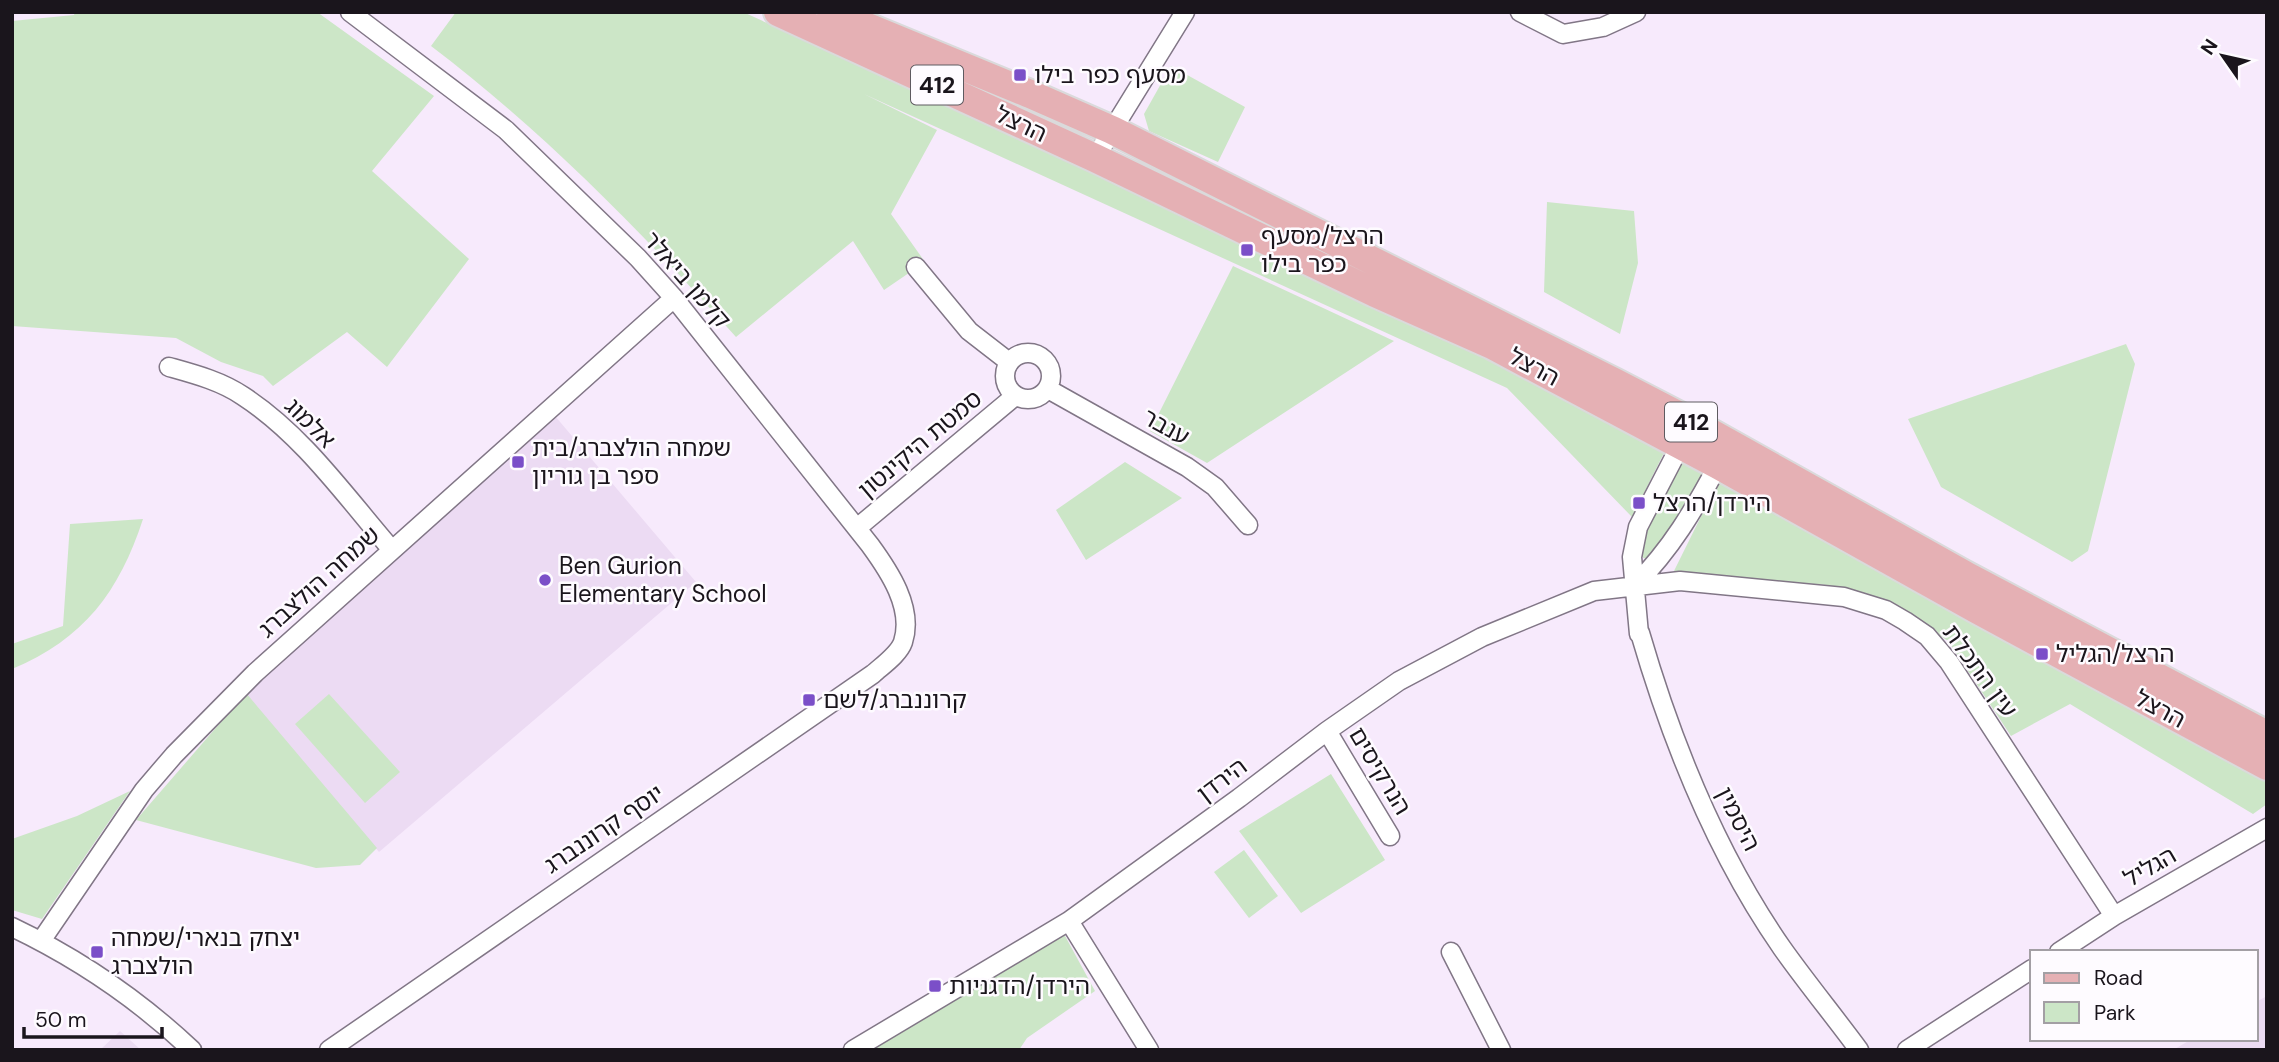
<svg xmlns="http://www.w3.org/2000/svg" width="2279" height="1062" font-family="'DM Sans','Noto Sans Hebrew',sans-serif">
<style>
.built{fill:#ecdbf3}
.green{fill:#cce6c7}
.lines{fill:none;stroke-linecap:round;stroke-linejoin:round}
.street-casing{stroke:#817686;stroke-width:21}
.primary-casing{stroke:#dadadb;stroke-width:32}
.street{stroke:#fff;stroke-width:18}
.primary{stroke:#e5b0b4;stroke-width:28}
.poi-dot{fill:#7b4fc8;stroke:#fefbff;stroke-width:2.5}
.labels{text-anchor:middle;stroke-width:5;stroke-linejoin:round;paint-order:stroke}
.shield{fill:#fefbff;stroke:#5e5a60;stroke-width:2}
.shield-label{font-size:23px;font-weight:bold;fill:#1a151c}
.poi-label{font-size:24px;fill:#1a151c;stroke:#fefbff;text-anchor:start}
.street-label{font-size:24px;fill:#1a151c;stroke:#fefbff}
</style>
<rect width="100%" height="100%" fill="#f7eafc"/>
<!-- built -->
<path class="built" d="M555 416 696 582 379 852 239 686Z
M2267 996V1050H2173L2192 1039H2256V1002Z
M120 1031 141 1050H100Z"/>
<!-- green -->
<path class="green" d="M75 12H317L434 96 372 171 469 259 387 367 347 332 273 386 263 376 221 362 176 338 12 326V21L74 15Z
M456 12H743L1081 166 1493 358 1665 451 1632 517 1507 388 864 94 937 130 891 214 925 262 884 290 853 241 736 337C642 232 543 131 431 46Z
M1171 66 1245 107 1218 162 1149 131 1144 114Z
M1547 202 1634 211 1638 263 1620 334 1544 292Z
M1233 266 1394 341 1207 463 1150 431Z
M2126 344 2135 364 2088 551 2072 562 1941 487 1908 419Z
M1681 452 1710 471 1650 559 1643 558 1638 550 1640 541Z
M1125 462 1182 498 1086 560 1056 510Z
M1720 478 2267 780V804L2253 814 2070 704 2011 736 1948 641 1912 617 1849 591 1827 585 1673 573Z
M143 519C119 592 84 639 12 669V644L63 626 70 524Z
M246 693 377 848 360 865 316 868 136 820Z
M329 694 400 772 365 803 295 724Z
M1331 774 1385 860 1301 913 1239 831Z
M130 791 42 919 12 910V839L77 816Z
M1244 850 1278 896 1249 918 1214 872Z
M1064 934 1095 991 1027 1038 1019 1050H862Z"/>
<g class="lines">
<!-- street casing -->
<g class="street-casing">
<path id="street" d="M1520 12 1563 34 1603 27 1636 12
M1095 158 1185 12
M916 267 969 331 1009 362
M1005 376a23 23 0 1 1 46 0a23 23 0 1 1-46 0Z
M169 367C194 374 221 381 243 396 303 435 346 497 392 550
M1048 389 1187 467 1215 487 1248 525
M1680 446 1638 527 1632 557 1639 634 1640 633C1672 743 1716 853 1782 948 1806 982 1834 1016 1859 1050
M857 528 1015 396
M1635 585C1671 549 1694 510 1718 465
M1327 731 1390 836
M1069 921 1149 1050
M12 927C77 958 140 1001 192 1050
M41 941 144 790 174 755 255 673 674 298
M1451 952 1501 1050
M2059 952 2114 916 2267 828
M329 1050 873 674C883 665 899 654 903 642 914 608 889 571 870 545L674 298 638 258 506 130 350 12
M853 1050 1069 921 1239 798 1327 731 1399 681 1482 637 1594 591 1680 581 1844 597 1886 610 1905 621 1927 636 1949 662 2114 916
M1907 1050 2032 969"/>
</g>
<!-- primary casing -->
<g class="primary-casing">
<path id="primary" d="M778 12 1095 158 1375 293 1492 345 1718 465 1978 610 2267 766
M831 12 1030 94 1112 130 1616 383 1693 423 1965 575 2267 735"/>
</g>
<!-- street -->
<use href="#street" class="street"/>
<!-- primary -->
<use href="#primary" class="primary"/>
</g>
<!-- markers -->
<g class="poi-dot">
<rect x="1013" y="68" width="14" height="14" rx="3.5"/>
<rect x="1240" y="243" width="14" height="14" rx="3.5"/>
<rect x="511" y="455" width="14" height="14" rx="3.5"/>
<rect x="1632" y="496" width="14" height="14" rx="3.5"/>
<circle cx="545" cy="580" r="7"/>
<rect x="2035" y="647" width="14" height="14" rx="3.5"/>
<rect x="802" y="693" width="14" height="14" rx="3.5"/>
<rect x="90" y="945" width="14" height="14" rx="3.5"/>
<rect x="928" y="979" width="14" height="14" rx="3.5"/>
</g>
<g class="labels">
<!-- shield labels -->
<g class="shield">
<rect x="911" y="65.5" width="52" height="39" rx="5"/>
<rect x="1665" y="402.5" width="52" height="39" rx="5"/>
</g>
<g class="shield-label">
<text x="937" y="93">412</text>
<text x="1691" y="430">412</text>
</g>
<!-- poi labels -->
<g class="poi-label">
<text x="1034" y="83">מסעף כפר בילו</text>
<text x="1261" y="244">הרצל/מסעף<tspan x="1261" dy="28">כפר בילו</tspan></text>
<text x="532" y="456">שמחה הולצברג/בית<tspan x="532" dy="28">ספר בן גוריון</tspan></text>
<text x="1653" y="511">הירדן/הרצל</text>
<text x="559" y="574">Ben Gurion<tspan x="559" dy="28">Elementary School</tspan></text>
<text x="2056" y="662">הרצל/הגליל</text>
<text x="823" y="708">קרוננברג/לשם</text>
<text x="111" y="946">יצחק בנארי/שמחה<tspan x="111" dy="28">הולצברג</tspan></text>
<text x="949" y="994">הירדן/הדגניות</text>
</g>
<!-- street labels -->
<g class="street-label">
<text transform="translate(1021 124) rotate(25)" y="8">הרצל</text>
<text transform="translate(687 280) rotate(49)" y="8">קלמן ביאלר</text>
<text transform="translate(1534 367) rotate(28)" y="8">הרצל</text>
<text transform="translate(310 423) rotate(45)" y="8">אלמוג</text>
<text transform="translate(1166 427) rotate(29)" y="8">ענבר</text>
<text transform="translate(920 444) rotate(-40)" y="8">סמטת היקינטון</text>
<text transform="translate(319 582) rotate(-42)" y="8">שמחה הולצברג</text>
<text transform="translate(1980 671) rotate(54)" y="8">עין התכלת</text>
<text transform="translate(2160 709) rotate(28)" y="8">הרצל</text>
<text transform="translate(1380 771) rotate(59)" y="8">הנרקיסים</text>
<text transform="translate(1222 780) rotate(-37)" y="8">הירדן</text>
<text transform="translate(1738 819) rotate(63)" y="8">היסמין</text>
<text transform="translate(604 829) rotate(-34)" y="8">יוסף קרוננברג</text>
<text transform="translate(2150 867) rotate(-30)" y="8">הגליל</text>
</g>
</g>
<!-- border -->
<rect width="2279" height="1062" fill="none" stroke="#1a151c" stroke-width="28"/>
<!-- legend -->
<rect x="2030" y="950" width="228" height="91" fill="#fefbff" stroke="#a39fa4" stroke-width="2"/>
<rect x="2044" y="973" width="35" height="10" fill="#e5b0b4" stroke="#a39fa4" stroke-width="2"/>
<text x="2094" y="985" font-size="21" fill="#1a151c">Road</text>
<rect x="2044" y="1002" width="35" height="21" fill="#cce6c7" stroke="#a39fa4" stroke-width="2"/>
<text x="2094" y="1020" font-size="21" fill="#1a151c">Park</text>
<!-- north arrow -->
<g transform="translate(2223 56) rotate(304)" stroke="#fefbff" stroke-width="5" paint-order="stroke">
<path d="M0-5L12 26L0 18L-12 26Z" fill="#1a151c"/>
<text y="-10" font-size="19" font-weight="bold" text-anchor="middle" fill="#1a151c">N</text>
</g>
<!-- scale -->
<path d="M24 1027v10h138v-10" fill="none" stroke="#1a151c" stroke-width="3.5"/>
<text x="35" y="1027" font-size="21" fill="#1a151c" stroke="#fefbff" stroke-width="5" paint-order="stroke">50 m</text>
</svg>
